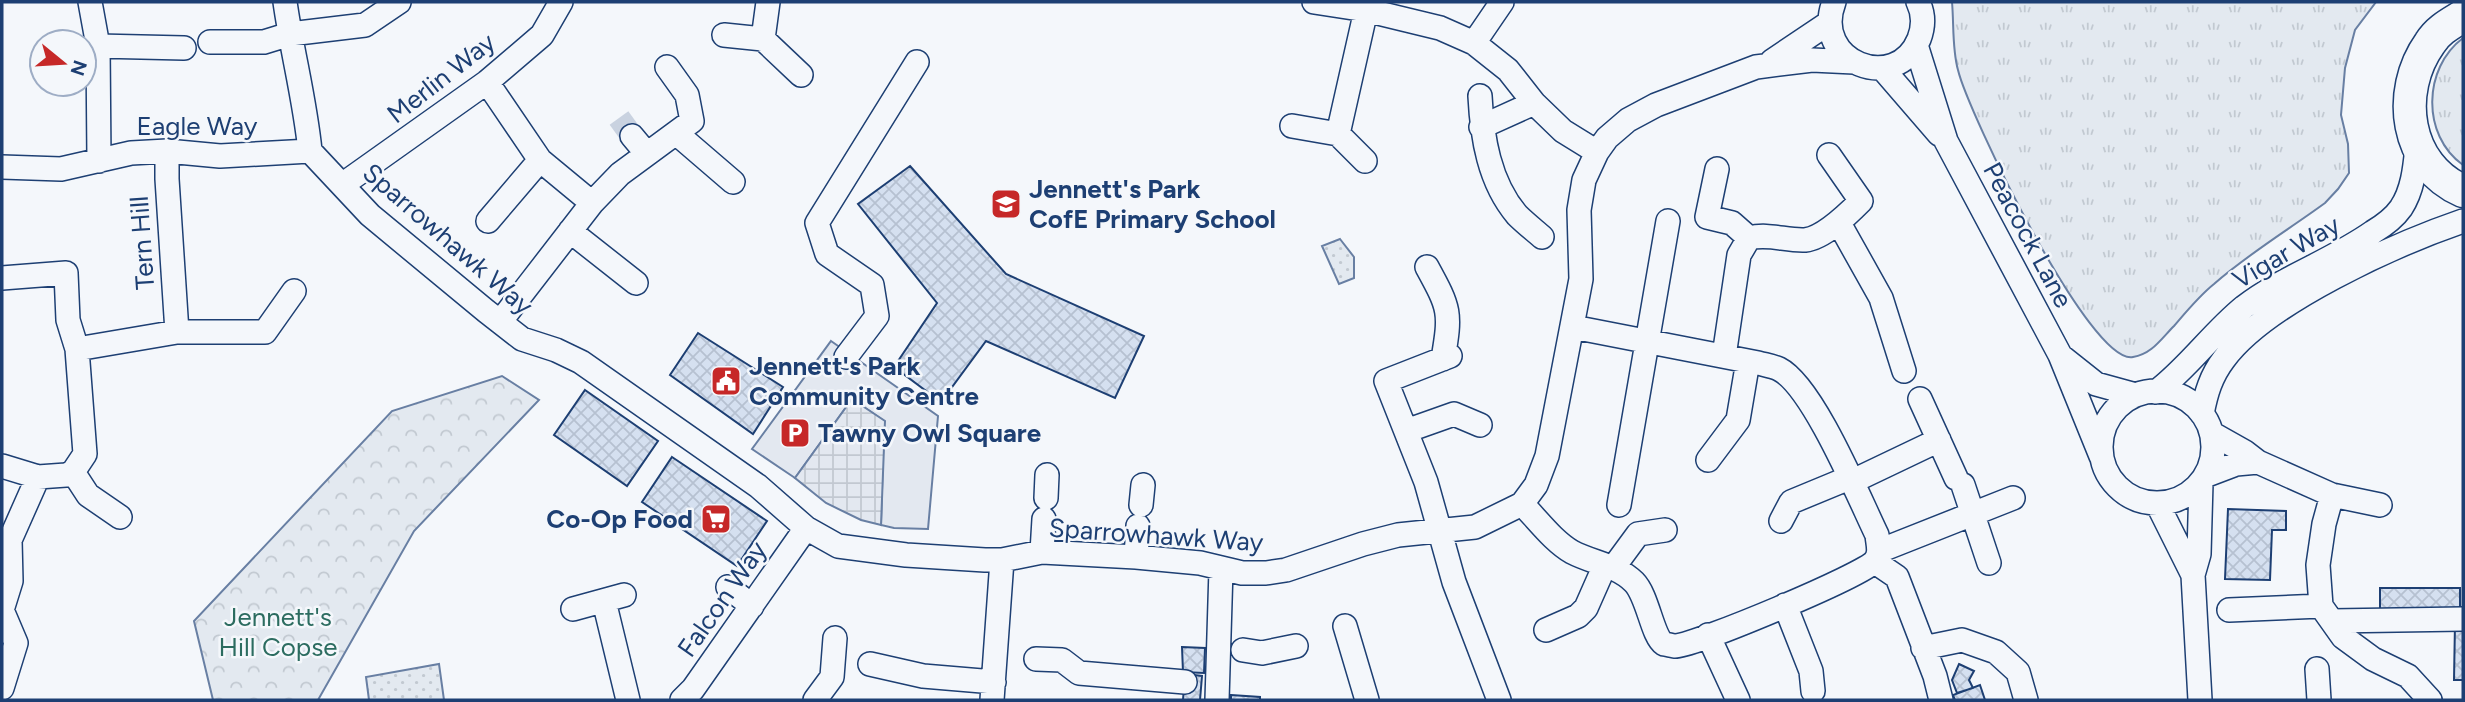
<svg xmlns="http://www.w3.org/2000/svg" width="2465" height="702" font-family="Figtree,sans-serif">
<style>
.grass{fill:url(#grass-tufts);stroke:#687fa3;stroke-width:2}
.forest{fill:url(#forest-crowns);stroke:#687fa3;stroke-width:2}
.park{fill:url(#park-dots);stroke:#687fa3;stroke-width:2}
.parking{fill:#e3e8f0;stroke:#687fa3;stroke-width:2}
.plaza{fill:url(#plaza-grid);stroke:#687fa3;stroke-width:2}
.building{fill:url(#building-cross-hatch);stroke:#1d3f73;stroke-width:2}
.lines{fill:none;stroke-linecap:round;stroke-linejoin:round}
.minor-tunnel{stroke:#c9d2e0;stroke-width:23;stroke-dasharray:23 11;stroke-linecap:butt}
.minor-casing{stroke:#1d3f73;stroke-width:26}
.highway-casing{stroke:#1d3f73;stroke-width:35}
.minor{stroke:#f4f7fb;stroke-width:23}
.highway{stroke:#f4f7fb;stroke-width:32}
.labels{text-anchor:middle;stroke-width:5;stroke-linejoin:round;paint-order:stroke}
.street-label{font-size:26px;fill:#1d3f73;stroke:#f4f7fb}
.poi-label{font-size:26px;font-weight:bold;fill:#1d3f73;stroke:#f4f7fb;text-anchor:start}
.park-label{font-size:26px;fill:#2c6c60;stroke:#f4f7fb}
</style>
<defs>
<pattern id="grass-tufts" width="24" height="20" patternUnits="userSpaceOnUse" patternTransform="scale(1.75)"><rect width="24" height="20" fill="#e3e9f0"/><path d="M3 7l-1-3M5 7V3M7 7l1-3M15 17l-1-3M17 17v-4M19 17l1-3" fill="none" stroke="#c2c9d1"/></pattern>
<pattern id="forest-crowns" width="20" height="18" patternUnits="userSpaceOnUse" patternTransform="scale(1.75)"><rect width="20" height="18" fill="#e3e9f0"/><path d="M2 6a3 3 0 1 1 6 0M12 15a3 3 0 1 1 6 0" fill="none" stroke="#c2c9d1"/></pattern>
<pattern id="park-dots" width="8" height="8" patternUnits="userSpaceOnUse" patternTransform="scale(1.75)"><rect width="8" height="8" fill="#e3e9f0"/><path d="M2 2h.1M6 6h.1" fill="none" stroke="#c2c9d1" stroke-width="1.8" stroke-linecap="round"/></pattern>
<pattern id="plaza-grid" width="8" height="8" patternUnits="userSpaceOnUse" patternTransform="scale(1.75)"><rect width="8" height="8" fill="#e3e8f0"/><path d="M0 4h8M4 0v8" fill="none" stroke="#c2c8d1"/></pattern>
<pattern id="building-cross-hatch" width="8" height="8" patternUnits="userSpaceOnUse" patternTransform="scale(1.75)"><rect width="8" height="8" fill="#d5e0f0"/><path d="M0 0l8 8M0 8l8-8" fill="none" stroke="#b6c1d1"/></pattern>
</defs>
<rect width="100%" height="100%" fill="#f4f7fb"/>
<!-- grass -->
<path class="grass" d="M1952 2H2376L2355 30 2345 68 2341 115 2348 144 2349 173 2338 189 2325 203C2288 230 2248 254 2214 284 2199 296 2186 312 2174 326 2161 339 2152 354 2133 357 2090 366 1968 112 1958 70 1952 49 1954 24 1952 2Z
M2463 38V165C2421 135 2423 68 2463 38Z"/>
<!-- forest -->
<path class="forest" d="M502 376 539 400 414 531 318 700H213L194 621 392 411Z"/>
<!-- park -->
<path class="park" d="M1340 239 1354 257V278L1339 284 1322 246Z
M439 664 444 700H369L366 677Z"/>
<!-- parking -->
<path class="parking" d="M831 341 938 416 928 529 894 528 881 525 884 421 852 399 795 478 752 449Z"/>
<!-- plaza -->
<path class="plaza" d="M852 399 885 421 881 525 861 520 826 503 795 478Z"/>
<!-- building -->
<path class="building" d="M910 166 1006 274 1144 336 1115 398 986 341 941 402 894 367 937 303 858 204Z
M698 333 783 387 753 434 670 375Z
M585 390 658 441 627 486 554 435Z
M672 457 767 521 737 566 642 502Z
M2228 509 2286 511V530H2272L2270 580 2225 579Z
M2380 588H2460V609H2380Z
M2455 623 2463 624V680H2454Z
M1182 647 1205 648 1204 673 1183 672Z
M1959 664 1974 671 1969 680 1973 688 1957 693 1952 680Z
M1185 674 1202 676 1200 700H1183Z
M1980 685 1985 700H1955L1953 695Z
M1231 695 1260 697V700H1231Z"/>
<g class="lines">
<!-- minor-tunnel -->
<path class="minor-tunnel" d="M619 118 632 136"/>
<!-- minor casing -->
<g class="minor-casing">
<path id="minor" d="M90 2 98 46 99 161
M285 2C292 52 305 100 310 151
M1314 2 1366 10 1440 28 1474 43 1508 70 1534 103 1563 131 1597 152
M1834 2C1811 62 1896 95 1919 39 1924 26 1924 14 1918 2
M724 35 763 39 801 75
M763 39 768 2
M210 42H264L290 34 365 25 399 2
M1474 43 1502 2
M1916 45 1946 141 2060 355 2101 456
M98 46 184 48
M1772 61 1830 22
M1882 68 1939 134
M487 82 540 160 592 203
M1480 96C1482 137 1489 182 1517 215 1525 223 1534 230 1542 237
M1292 126 1338 134
M1481 127 1534 103
M676 133 733 182
M632 136 647 154
M167 151V179L177 332
M310 151 370 215 486 311 522 339 556 350 581 362 758 486 806 528 838 546 906 555 985 560H1002L1042 552 1136 557 1200 563 1242 573H1266L1286 570 1363 544 1398 535 1475 527 1522 504 1536 485 1547 456 1581 279 1579 210 1584 180 1597 152 1607 138 1628 120 1656 105 1756 67 1812 60 1854 62
M1365 161 1338 134 1366 10
M2 167 61 169 131 153 167 151 220 156 310 151
M1717 169 1707 217 1732 223 1749 238
M342 185 487 82 542 35 561 2
M488 221 540 160
M1839 223 1881 298 1904 371
M570 231 636 283
M1427 267C1450 309 1451 312 1443 359
M2 278 66 273 68 320 77 349
M500 322 592 203 620 174 692 121 687 95 667 67
M1450 356 1386 381 1426 482 1454 582 1499 700
M1724 356 1739 255 1749 238C1769 233 1786 241 1805 240 1824 238 1848 214 1861 201L1829 155
M846 357 877 316 872 285 827 254 817 223 917 62
M2062 357 2096 384 2136 395
M2101 447a56 56 0 1 1 112 0a56 56 0 1 1-112 0Z
M2156 392C2189 367 2212 333 2244 307 2283 277 2332 261 2373 232 2383 226 2394 218 2401 208 2413 190 2415 167 2417 147
M1920 399 1956 478
M2202 414C2206 393 2211 376 2224 359 2266 302 2396 244 2463 221
M1406 431 1454 414 1480 425
M2213 434 2245 452 2258 462 2332 495 2380 505
M1708 460 1738 420 1748 361
M2 466 38 477 66 475 73 472 85 454 77 349 177 332H265L294 291
M73 472 88 495 120 517
M2207 475 2236 464 2258 462
M1851 482 1939 440
M1963 485 1989 563
M2332 495 2324 524 2318 565 2321 606 2343 637 2373 659 2408 676 2430 700
M1046 498 1047 475
M2157 503 2193 575
M1522 504C1538 520 1553 541 1572 552 1593 563 1617 565 1634 582 1648 596 1652 636 1664 644 1665 644 1674 646 1675 646 1694 646 1866 574 1875 561 1881 553 1878 545 1877 535 1859 498 1813 386 1779 369 1773 366 1765 365 1758 363L1573 327
M1141 505 1143 485
M1619 505 1668 221
M1781 521 1791 502 1849 478
M1879 551 2013 498
M1042 552 1044 519
M1136 557 1138 526
M1875 562 1897 577 1935 676 1941 700
M1613 568 1638 534 1665 530
M728 587 752 606
M604 601 628 700
M1785 605 1811 671 1813 691
M573 609 624 595
M2229 610 2321 606
M2332 621 2463 619
M1345 626 1367 700
M1546 630 1578 616 1586 608 1605 565
M1708 635 1738 700
M1923 648 1962 640 1996 652 2018 672 2026 700
M1243 650 1262 653 1296 646
M1036 659 1062 660 1079 673 1185 682
M870 664 923 676 994 682
M2317 669 2319 700
M2 688 16 643 2 610 11 581 10 540 38 477
M682 700 693 689 806 528
M815 700 832 677 835 638
M992 700 1002 560
M1217 700 1221 569
M2200 700 2193 575 2199 554 2201 483"/>
</g>
<!-- highway casing -->
<g class="highway-casing">
<path id="highway" d="M2463 16C2450 24 2438 30 2430 43 2395 92 2405 166 2463 191"/>
</g>
<!-- minor -->
<use href="#minor" class="minor"/>
<!-- highway -->
<use href="#highway" class="highway"/>
</g>
<!-- icons -->
<defs>
<g id="school-square" transform="scale(1.575)"><rect x="-9" y="-9" width="18" height="18" rx="4" fill="#c62828" stroke="#f4f7fb"/><path d="M0-5L7-2L0 1L-7-2ZM-4 1L0 2.5L4 1V4Q0 6-4 4Z" fill="#fff"/></g>
<g id="civic-square" transform="scale(1.575)"><rect x="-9" y="-9" width="18" height="18" rx="4" fill="#c62828" stroke="#f4f7fb"/><path d="M-.6-6.5H3V-4.5H.6V-3L4-1V1h2V6H-6V1h2V-1L-.6-3ZM-1.2 2.5V6h2.4V2.5Z" fill="#fff"/></g>
<g id="parking-square" transform="scale(1.575)"><rect x="-9" y="-9" width="18" height="18" rx="4" fill="#c62828" stroke="#f4f7fb"/><path d="M-3.5-5.5H1a3.5 3.5 0 0 1 0 7H-1V5.5H-3.5ZM-1-3.4V-.6H.8a1.4 1.4 0 0 0 0-2.8Z" fill="#fff"/></g>
<g id="supermarket-square" transform="scale(1.575)"><rect x="-9" y="-9" width="18" height="18" rx="4" fill="#c62828" stroke="#f4f7fb"/><path d="M-6-5.5h2.5l.6 2H6L4.5 2H-2.5L-4.4-4H-6ZM-1.5 3.2a1.3 1.3 0 1 0 .1 0ZM3 3.2a1.3 1.3 0 1 0 .1 0Z" fill="#fff"/></g>
</defs>
<g fill-rule="evenodd">
<use href="#school-square" x="1006" y="204"/>
<use href="#civic-square" x="726" y="381"/>
<use href="#parking-square" x="795" y="433"/>
<use href="#supermarket-square" x="716" y="519"/>
</g>
<g class="labels">
<!-- street labels -->
<g class="street-label">
<text transform="translate(441 78) rotate(-38)" y="9">Merlin Way</text>
<text x="197" y="135">Eagle Way</text>
<text transform="translate(2028 235) rotate(62)" y="9">Peacock Lane</text>
<text transform="translate(448 239) rotate(41)" y="9">Sparrowhawk Way</text>
<text transform="translate(142 243) rotate(-94)" y="9">Tern Hill</text>
<text transform="translate(2286 252) rotate(-30)" y="9">Vigar Way</text>
<text transform="translate(1156 535) rotate(4)" y="9">Sparrowhawk Way</text>
<text transform="translate(722 599) rotate(-55)" y="9">Falcon Way</text>
</g>
<!-- poi labels -->
<g class="poi-label">
<text x="1029" y="198">Jennett's Park<tspan x="1029" dy="30">CofE Primary School</tspan></text>
<text x="749" y="375">Jennett's Park<tspan x="749" dy="30">Community Centre</tspan></text>
<text x="818" y="442">Tawny Owl Square</text>
<text x="693" y="528" text-anchor="end">Co-Op Food</text>
</g>
<!-- park labels -->
<g class="park-label">
<text x="278" y="626">Jennett's<tspan x="278" dy="30">Hill Copse</tspan></text>
</g>
</g>
<!-- border -->
<rect width="2465" height="702" fill="none" stroke="#1d3f73" stroke-width="7"/>
<!-- north arrow -->
<g transform="translate(63 63) rotate(108)"><circle r="33" fill="#f4f7fb" stroke="#9eadc5" stroke-width="2"/>
<path d="M0-5L12 26L0 18L-12 26Z" fill="#c62828"/>
<text y="-10" font-size="19" font-weight="bold" text-anchor="middle" fill="#1d3f73">N</text>
</g>
</svg>
